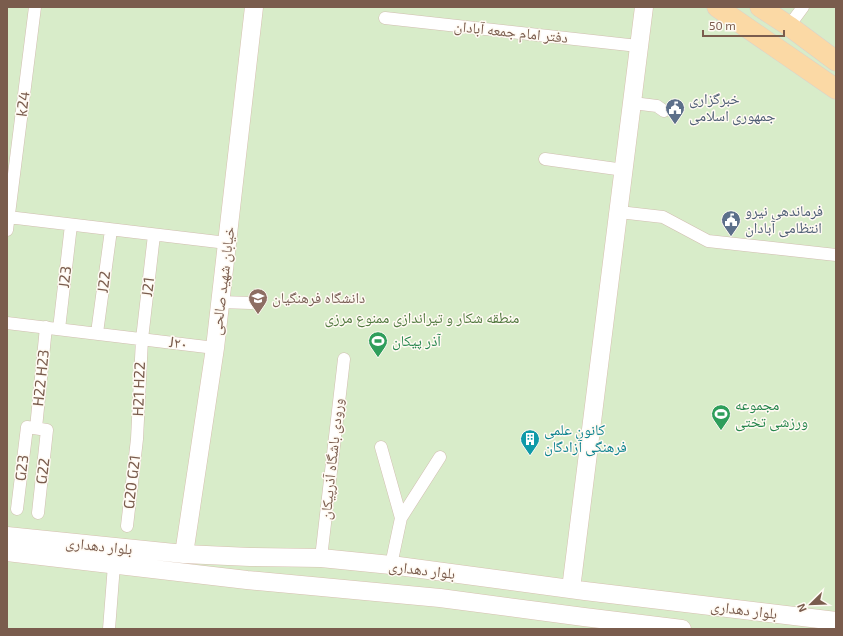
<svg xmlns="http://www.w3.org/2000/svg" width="843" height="636" font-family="'Exo 2','Noto Naskh Arabic',sans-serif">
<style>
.green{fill:#d8ecc9}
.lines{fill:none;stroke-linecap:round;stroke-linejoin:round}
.street-casing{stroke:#d1beb0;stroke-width:13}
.secondary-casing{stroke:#d6c0b0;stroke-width:19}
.primary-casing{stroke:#dad1cd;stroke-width:21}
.street{stroke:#fff;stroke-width:12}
.secondary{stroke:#fff;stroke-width:18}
.primary{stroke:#fbd9a5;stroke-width:20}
.labels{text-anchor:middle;stroke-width:3;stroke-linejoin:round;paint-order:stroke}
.street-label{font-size:15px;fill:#7a5c4d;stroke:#fffaf3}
.service-label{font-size:15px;fill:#4e5e75;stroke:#fffaf3;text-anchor:start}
.education-label{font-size:15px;fill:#785e54;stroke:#fffaf3;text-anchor:start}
.park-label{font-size:15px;fill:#537a41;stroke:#fffaf3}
.leisure-label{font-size:15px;fill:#27864d;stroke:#fffaf3;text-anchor:start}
.culture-label{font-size:15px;fill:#0d838f;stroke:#fffaf3;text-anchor:start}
</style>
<rect width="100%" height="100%" fill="#fdf6ec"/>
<!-- green -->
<path class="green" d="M7 7H836V629H7Z"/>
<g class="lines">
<!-- street casing -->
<g class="street-casing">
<path id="street" d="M385 18 638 46
M789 26 803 7
M633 103 657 106 664 111
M545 159 624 170
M619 212 663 217 708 241 836 255
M8 217 227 243
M7 230 35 7
M220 302 251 303
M7 323 215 348
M59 329 71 225
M97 333 111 230
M36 428 46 327
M381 447 401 518
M17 509 27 427 47 430 38 513
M127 526 137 439 142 339 154 235
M321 558 344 359
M391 565 401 518 440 457
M109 629 114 565"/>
</g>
<!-- secondary casing -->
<g class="secondary-casing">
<path id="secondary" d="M7 536 184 554 250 557 321 558 391 565 585 591 836 621
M7 552 247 580 440 598 584 617 682 629
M184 554 215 348 254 7
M571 589 644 7"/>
</g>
<!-- primary casing -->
<g class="primary-casing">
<path id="primary" d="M717 7 836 89
M760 7 789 26 836 61"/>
</g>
<!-- street -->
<use href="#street" class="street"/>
<!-- secondary -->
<use href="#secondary" class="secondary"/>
<!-- primary -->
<use href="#primary" class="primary"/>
</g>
<!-- icons -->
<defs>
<g id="civic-pin" transform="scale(1)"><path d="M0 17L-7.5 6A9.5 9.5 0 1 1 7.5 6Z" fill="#5c6f8a" stroke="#fffaf3"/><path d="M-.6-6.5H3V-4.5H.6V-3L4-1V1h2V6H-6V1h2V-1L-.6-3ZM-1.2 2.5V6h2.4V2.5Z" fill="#fff"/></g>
<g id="university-pin" transform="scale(1)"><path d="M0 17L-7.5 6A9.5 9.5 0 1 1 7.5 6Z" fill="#8d6e63" stroke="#fffaf3"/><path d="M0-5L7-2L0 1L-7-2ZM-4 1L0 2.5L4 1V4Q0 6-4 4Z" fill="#fff"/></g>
<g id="stadium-pin" transform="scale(1)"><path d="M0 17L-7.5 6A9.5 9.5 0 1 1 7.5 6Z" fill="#2e9e5b" stroke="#fffaf3"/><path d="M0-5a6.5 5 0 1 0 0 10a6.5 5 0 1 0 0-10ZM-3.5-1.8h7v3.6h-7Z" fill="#fff"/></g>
<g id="building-pin" transform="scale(1)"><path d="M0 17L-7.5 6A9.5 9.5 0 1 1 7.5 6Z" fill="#0f9aa8" stroke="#fffaf3"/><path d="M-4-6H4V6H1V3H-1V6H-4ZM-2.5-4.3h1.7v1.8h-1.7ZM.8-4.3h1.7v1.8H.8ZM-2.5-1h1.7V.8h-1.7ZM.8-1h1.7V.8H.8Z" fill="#fff"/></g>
</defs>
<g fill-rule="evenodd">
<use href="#civic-pin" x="675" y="108"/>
<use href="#civic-pin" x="731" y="220"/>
<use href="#university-pin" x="258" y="298"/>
<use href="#stadium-pin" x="378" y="341"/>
<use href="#stadium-pin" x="721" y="414"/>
<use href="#building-pin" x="530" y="439"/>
</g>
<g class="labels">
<!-- street labels -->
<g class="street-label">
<text transform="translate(511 32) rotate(6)" y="5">دفتر امام جمعه آبادان</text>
<text transform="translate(23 104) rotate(-83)" y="5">k24</text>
<text transform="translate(65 277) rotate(-83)" y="5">J23</text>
<text transform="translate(223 281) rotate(-83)" y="5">خیابان شهید صالحی</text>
<text transform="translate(104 282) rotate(-83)" y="5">J22</text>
<text transform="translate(148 287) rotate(-83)" y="5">J21</text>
<text transform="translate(178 343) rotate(7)" y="5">J۲۰</text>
<text transform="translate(41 378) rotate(-84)" y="5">H22 H23</text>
<text transform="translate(139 389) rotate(-88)" y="5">H21 H22</text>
<text transform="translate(332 459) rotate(-84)" y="5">ورودی باشگاه آذرپیکان</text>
<text transform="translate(22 468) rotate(-84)" y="5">G23</text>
<text transform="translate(43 471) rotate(-83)" y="5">G22</text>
<text transform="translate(132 482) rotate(-83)" y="5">G20 G21</text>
<text transform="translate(99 546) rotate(6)" y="5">بلوار دهداری</text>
<text transform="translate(422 570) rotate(7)" y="5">بلوار دهداری</text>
<text transform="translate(744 610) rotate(7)" y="5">بلوار دهداری</text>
</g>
<!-- service labels -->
<g class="service-label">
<text x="689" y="104">خبرگزاری<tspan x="689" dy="17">جمهوری اسلامی</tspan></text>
<text x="745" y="216">فرماندهی نیرو<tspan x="745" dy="17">انتظامی آبادان</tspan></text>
</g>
<!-- education labels -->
<g class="education-label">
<text x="272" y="303">دانشگاه فرهنگیان</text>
</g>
<!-- park labels -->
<g class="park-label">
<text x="422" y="323">منطقه شکار و تیراندازی ممنوع مرزی</text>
</g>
<!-- leisure labels -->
<g class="leisure-label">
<text x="392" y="346">آذر پیکان</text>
<text x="735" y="410">مجموعه<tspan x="735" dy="17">ورزشی تختی</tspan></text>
</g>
<!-- culture labels -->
<g class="culture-label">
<text x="544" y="435">کانون علمی<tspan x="544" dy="17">فرهنگی آزادگان</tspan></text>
</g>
</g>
<!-- border -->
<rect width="843" height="636" fill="none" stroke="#7a5c4d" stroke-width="16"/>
<!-- north arrow -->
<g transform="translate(811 604) rotate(247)" stroke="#fffaf3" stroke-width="3" paint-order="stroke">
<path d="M0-3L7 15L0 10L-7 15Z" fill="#7a5c4d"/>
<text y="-6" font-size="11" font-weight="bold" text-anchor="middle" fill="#7a5c4d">N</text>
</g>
<!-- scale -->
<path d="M703 30v6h81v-6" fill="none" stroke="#7a5c4d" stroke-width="2"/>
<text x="709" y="30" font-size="12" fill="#7a5c4d" stroke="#fffaf3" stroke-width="3" paint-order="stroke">50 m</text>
</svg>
